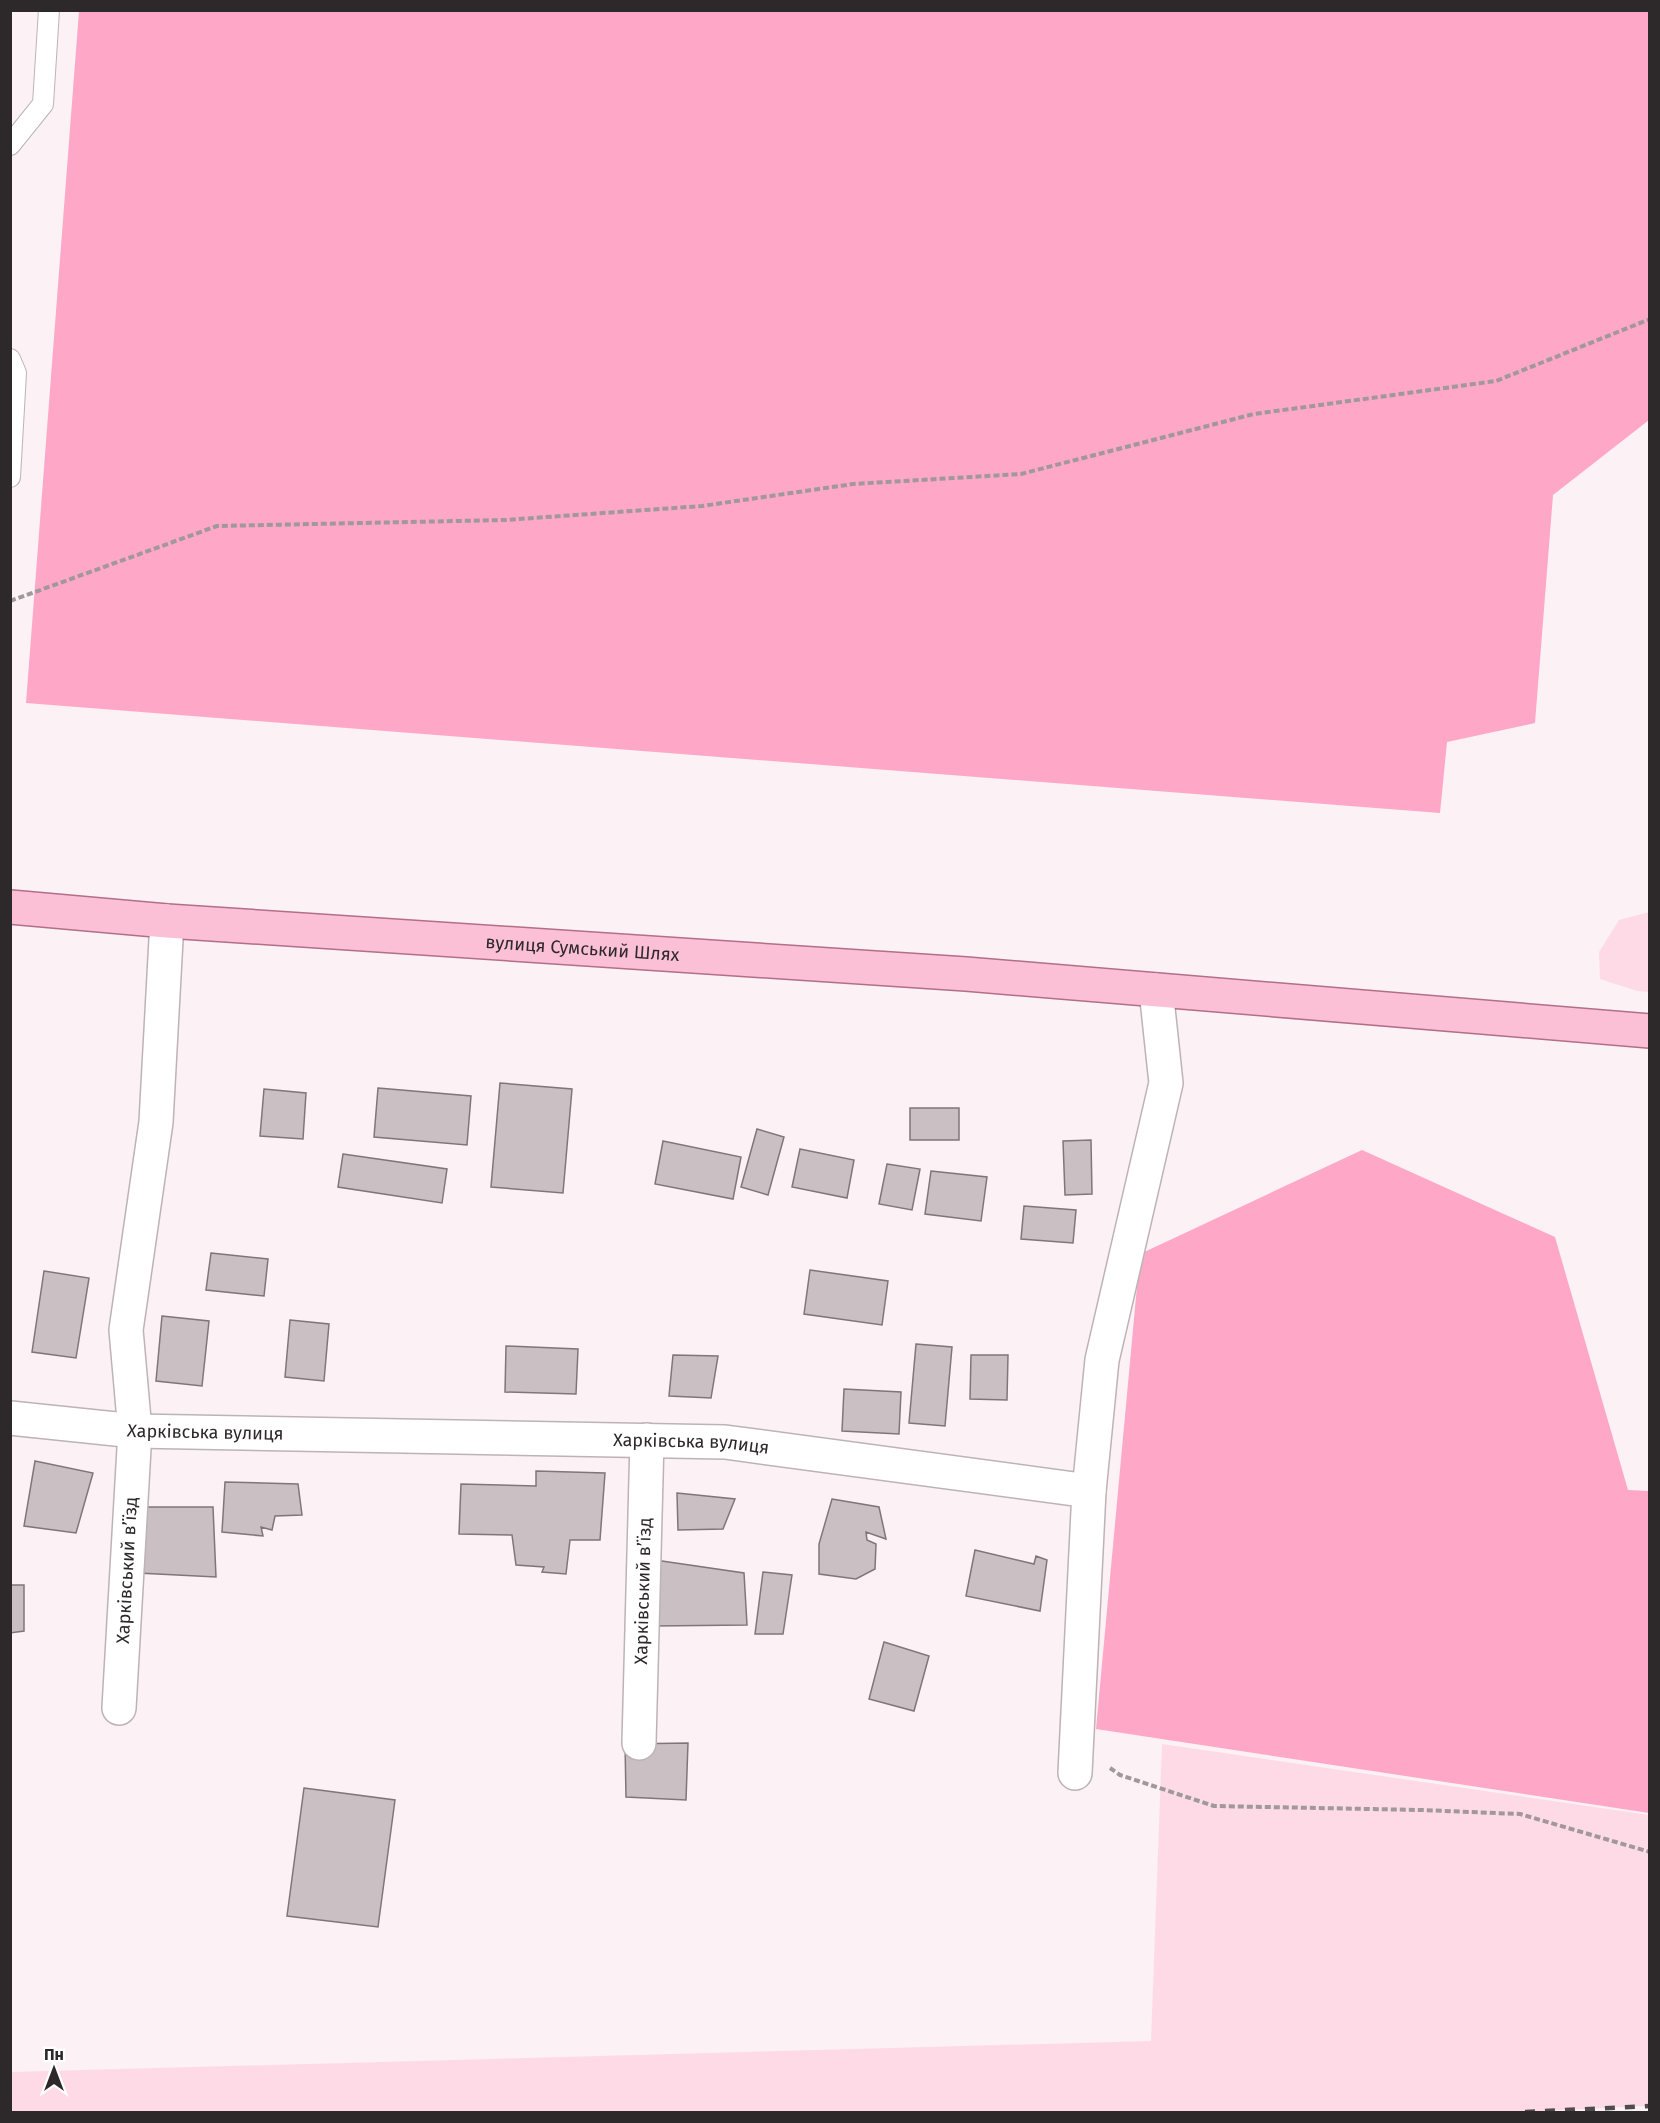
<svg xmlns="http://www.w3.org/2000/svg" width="1660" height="2123" font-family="'Fira Sans',sans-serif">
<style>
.green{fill:#fedae6}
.forest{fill:#ffa7c7}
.building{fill:#cac0c3;stroke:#807679;stroke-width:1.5}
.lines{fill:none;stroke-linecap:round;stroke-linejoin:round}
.lane-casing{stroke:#bdb3b6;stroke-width:22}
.street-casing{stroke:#bdb3b6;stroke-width:36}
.primary-casing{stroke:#b26f88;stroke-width:36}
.path{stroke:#a0989a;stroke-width:4;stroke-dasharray:6 3;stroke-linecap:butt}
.lane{stroke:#fff;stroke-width:20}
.street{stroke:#fff;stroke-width:33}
.primary{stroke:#fbbfd6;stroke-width:33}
.rail{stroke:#504b4c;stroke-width:4.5;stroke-dasharray:10 10;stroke-linecap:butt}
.labels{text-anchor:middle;stroke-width:4.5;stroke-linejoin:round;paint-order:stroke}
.street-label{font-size:18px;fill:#2d292a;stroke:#fff}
</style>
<rect width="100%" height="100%" fill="#fcf1f4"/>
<!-- green -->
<path class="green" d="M1649 912V992L1637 991 1600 979 1599 952 1619 920Z
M1162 1744 1649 1815V2106L1518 2112H11V2072L1151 2041Z"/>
<!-- forest -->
<path class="forest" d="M79 11H1649V420L1553 495 1535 723 1447 742 1440 813 26 703Z
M1362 1150 1555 1237 1628 1490 1649 1491V1813L1096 1729 1140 1254Z"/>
<!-- building -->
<path class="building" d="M500 1083 572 1089 563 1193 491 1187Z
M378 1088 471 1096 467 1145 374 1137Z
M264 1089 306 1093 303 1139 260 1136Z
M910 1108H959V1140H910Z
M757 1129 784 1137 768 1195 741 1187Z
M1091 1140 1092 1194 1065 1195 1063 1141Z
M663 1141 741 1157 733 1199 655 1184Z
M800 1149 854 1160 847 1198 792 1187Z
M343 1154 447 1169 442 1203 338 1187Z
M887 1164 920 1169 912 1210 879 1204Z
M931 1171 987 1177 981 1221 925 1214Z
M1024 1206 1076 1210 1073 1243 1021 1239Z
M211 1253 268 1259 264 1296 206 1290Z
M810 1270 888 1281 882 1325 804 1314Z
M44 1271 89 1278 76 1358 32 1352Z
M162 1316 209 1321 202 1386 156 1381Z
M290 1320 329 1324 324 1381 285 1377Z
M916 1344 952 1347 945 1426 909 1423Z
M506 1346 578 1349 576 1394 505 1392Z
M673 1355 718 1356 711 1398 669 1396Z
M971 1355H1008L1007 1400 970 1399Z
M844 1389 901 1392 899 1434 842 1431Z
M35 1461 93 1473 76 1533 24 1526Z
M536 1471 605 1473 600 1540H570L566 1574 542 1572 544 1567 516 1565 512 1535 459 1534 461 1484 536 1486Z
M225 1482 298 1484 302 1515 275 1516 272 1530 261 1527 263 1536 222 1532Z
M677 1493 735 1499 723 1529 678 1530Z
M832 1499 879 1507 886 1539 866 1532 867 1540 876 1544 875 1569 856 1579 819 1574V1544Z
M145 1507H213L216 1577 138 1573Z
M975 1550 1034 1564 1036 1556 1047 1560 1040 1611 966 1596Z
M655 1560 744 1573 747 1625 653 1626Z
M763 1572 792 1575 783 1634H755Z
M10 1585H24V1631L10 1633Z
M884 1642 929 1656 914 1711 869 1699Z
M688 1743 686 1800 626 1797 625 1744Z
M304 1788 395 1800 378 1927 287 1916Z"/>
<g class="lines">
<!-- lane casing -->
<g class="lane-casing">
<path id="lane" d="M10 145 43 104 49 10
M10 359 16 373 10 477"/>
</g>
<!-- street casing -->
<g class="street-casing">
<g id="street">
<path id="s1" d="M10 1418 135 1431 725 1442 1089 1491 1075 1773"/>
<path d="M1089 1491 1102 1360 1166 1083 1156 990"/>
<path id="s2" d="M119 1708 135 1431 126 1330 156 1122 167 921"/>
<path id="s3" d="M639 1743 647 1440"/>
</g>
</g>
<!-- primary casing -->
<g class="primary-casing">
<g id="primary">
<path id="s4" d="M10 907 167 921 966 974 1650 1031"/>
</g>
</g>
<!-- path -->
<path class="path" d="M10 601 217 526 505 520 702 506 853 484 1021 474 1254 414 1496 381 1650 319
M1110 1768 1120 1775 1214 1806 1421 1810 1520 1814 1650 1852"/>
<!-- lane -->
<use href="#lane" class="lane"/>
<!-- street -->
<use href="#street" class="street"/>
<!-- primary -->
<use href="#primary" class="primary"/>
<!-- rail -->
<path class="rail" d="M1525 2112 1650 2106"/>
</g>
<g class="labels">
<!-- street labels -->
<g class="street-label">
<text dy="6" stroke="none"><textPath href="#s4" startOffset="574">вулиця Сумський Шлях</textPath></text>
<text dy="6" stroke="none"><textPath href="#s1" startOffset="196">Харківська вулиця</textPath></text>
<text dy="6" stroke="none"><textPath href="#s1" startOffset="682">Харківська вулиця</textPath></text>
<text dy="6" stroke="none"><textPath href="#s2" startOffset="138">Харківський в’їзд</textPath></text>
<text dy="6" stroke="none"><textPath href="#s3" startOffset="152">Харківський в’їзд</textPath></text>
</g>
</g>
<!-- border -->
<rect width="1660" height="2123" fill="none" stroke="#2d292a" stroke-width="24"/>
<!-- north arrow -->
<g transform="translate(54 2069)" stroke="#ffffff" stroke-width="4.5" paint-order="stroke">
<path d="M0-4.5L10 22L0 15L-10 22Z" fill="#2d292a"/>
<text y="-9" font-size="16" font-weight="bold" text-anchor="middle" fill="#2d292a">Пн</text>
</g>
</svg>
